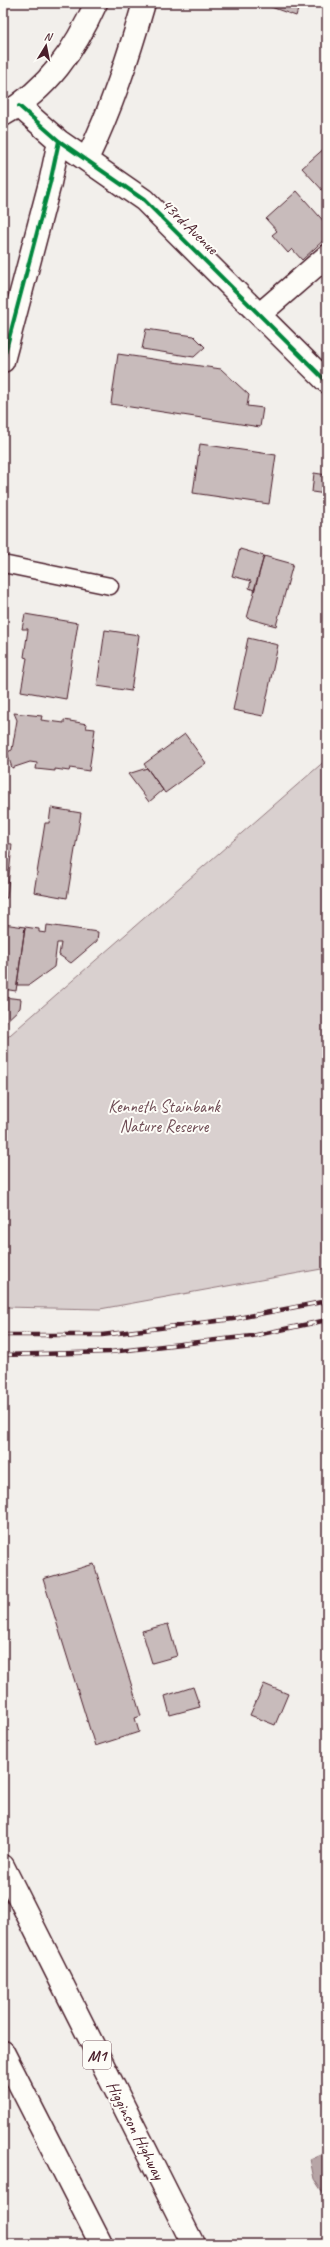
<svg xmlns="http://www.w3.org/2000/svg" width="330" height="2247" font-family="Caveat,sans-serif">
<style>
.green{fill:#d9d0cf;stroke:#92787d}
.water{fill:#b7a5a6;stroke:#8b6f75}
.building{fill:#c8bbbb;stroke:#4a1f2b}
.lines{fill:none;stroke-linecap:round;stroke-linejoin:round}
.service-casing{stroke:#4a1f2b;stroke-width:19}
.minor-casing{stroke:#4a1f2b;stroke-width:25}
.tertiary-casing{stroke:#4a1f2b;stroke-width:25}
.trunk-casing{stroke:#4a1f2b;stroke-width:25}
.service{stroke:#fdfcf7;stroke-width:16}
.minor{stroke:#fdfcf7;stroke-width:22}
.tertiary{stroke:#fdfcf7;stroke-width:22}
.trunk{stroke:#fdfcf7;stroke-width:22}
.rail-casing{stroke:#4a1f2b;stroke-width:4.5}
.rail{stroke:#fdfcf7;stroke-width:3;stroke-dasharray:9;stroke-linecap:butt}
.cycleway-casing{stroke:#fdfcf7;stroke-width:6}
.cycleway{stroke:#00873e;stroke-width:4}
.labels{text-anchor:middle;stroke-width:4;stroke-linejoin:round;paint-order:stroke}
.shield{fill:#fdfcf7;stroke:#806168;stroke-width:1}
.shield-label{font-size:16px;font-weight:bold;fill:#4a1f2b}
.street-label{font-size:17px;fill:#4a1f2b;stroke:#fdfcf7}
.park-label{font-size:17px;fill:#6e4b54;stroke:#fdfcf7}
</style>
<rect width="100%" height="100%" fill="#f2efeb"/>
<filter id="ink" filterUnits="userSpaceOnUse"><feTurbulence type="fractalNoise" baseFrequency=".025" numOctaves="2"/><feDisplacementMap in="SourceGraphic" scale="8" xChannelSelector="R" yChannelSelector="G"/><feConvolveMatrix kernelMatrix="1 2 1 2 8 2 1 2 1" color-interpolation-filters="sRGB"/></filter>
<g filter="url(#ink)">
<!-- green -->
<path class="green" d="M327 759V1268L100 1309 3 1307V1041Z"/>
<!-- water -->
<path class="water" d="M326 2152 327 2153V2199L314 2179 310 2159Z"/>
<!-- building -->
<path class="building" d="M260 3H300L296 16Z
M327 146V195L302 168Z
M297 191 327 225V237L302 260 292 249 288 253 272 235 277 231 266 219Z
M146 329 194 336 205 347 194 357 142 349Z
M118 354 221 369 249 395 247 406 263 408 260 427 111 404Z
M200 444 276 455 269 504 193 493Z
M314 473 327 475 326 494 312 492Z
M240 549 264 556 254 590 249 588 251 581 232 576Z
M264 556 293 564 276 626 247 618Z
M25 614 78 623 66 699 21 691 27 658 24 657 28 629H22Z
M105 630 139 635 131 691 97 686Z
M248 638 278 645 263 716 233 710Z
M14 713 42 716 41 720 64 723V720L87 724 86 728 95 729 89 771 70 768 69 771 55 769V771L36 769 37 763 30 762 12 768 7 752 12 750 17 720Z
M185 734 206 763 165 793 144 764Z
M147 768 163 790 149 802 128 774Z
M51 808 81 813 67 898 34 892 45 823H49Z
M3 843 12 844 7 898H3Z
M3 924 25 927 16 991 3 989Z
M47 925 98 932 97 941 71 963 59 955 61 943H57L54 967 29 985H17L25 927 39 929V932L46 933Z
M3 997 21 999 20 1008 3 1024Z
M94 1564 141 1716 135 1718 139 1732 95 1746 43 1579Z
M168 1624 177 1656 152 1663 142 1631Z
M264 1684 288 1694 275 1725 250 1715Z
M193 1687 200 1707 170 1715 165 1696Z"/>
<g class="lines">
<!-- service casing -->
<g class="service-casing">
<path id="service" d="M3 564 110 586"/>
</g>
<!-- minor casing -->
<g class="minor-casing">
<path id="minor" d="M19 106 59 141 144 200 327 382
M87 159C112 107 128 58 144 3
M260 314 327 256
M3 361 50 183 59 141"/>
</g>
<!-- tertiary casing -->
<g class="tertiary-casing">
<path id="tertiary" d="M3 115C48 89 75 50 96 3"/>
</g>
<!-- trunk casing -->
<g class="trunk-casing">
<path id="trunk" d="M3 1866 193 2244
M3 2052 101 2244"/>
</g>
<!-- service -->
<use href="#service" class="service"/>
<!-- minor -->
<use href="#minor" class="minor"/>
<!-- tertiary -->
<use href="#tertiary" class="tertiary"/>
<!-- trunk -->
<use href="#trunk" class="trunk"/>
<!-- rail casing -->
<g class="rail-casing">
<path id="rail" d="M3 1335H102L233 1319 327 1301
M3 1355 110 1352 252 1336 327 1320"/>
</g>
<!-- rail -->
<use href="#rail" class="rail"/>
<!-- cycleway casing -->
<g class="cycleway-casing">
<path id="cycleway" d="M19 106 59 141 144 200 327 382
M3 361 50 183 59 141"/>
</g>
<!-- cycleway -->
<use href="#cycleway" class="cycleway"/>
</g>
</g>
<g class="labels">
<!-- shield labels -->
<rect class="shield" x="83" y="2041" width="28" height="28" rx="3"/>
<g class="shield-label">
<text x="97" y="2061">M1</text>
</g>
<!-- street labels -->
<g class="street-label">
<text transform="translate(190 226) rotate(44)" y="6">43rd Avenue</text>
<text transform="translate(136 2130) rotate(63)" y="6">Higginson Highway</text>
</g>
<!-- park labels -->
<g class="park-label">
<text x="164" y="1112">Kenneth Stainbank<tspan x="164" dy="20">Nature Reserve</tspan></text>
</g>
</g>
<!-- margin -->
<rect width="330" height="2247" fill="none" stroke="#fdfcf7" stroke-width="16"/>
<rect x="8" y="8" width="314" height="2231" fill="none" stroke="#4a1f2b" stroke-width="1.5" filter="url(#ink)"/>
<!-- north arrow -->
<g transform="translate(46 46) rotate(10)" stroke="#fdfcf7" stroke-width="3" paint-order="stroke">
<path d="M0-3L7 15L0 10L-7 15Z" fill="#4a1f2b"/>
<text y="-6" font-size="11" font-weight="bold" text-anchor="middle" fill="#4a1f2b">N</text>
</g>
</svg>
